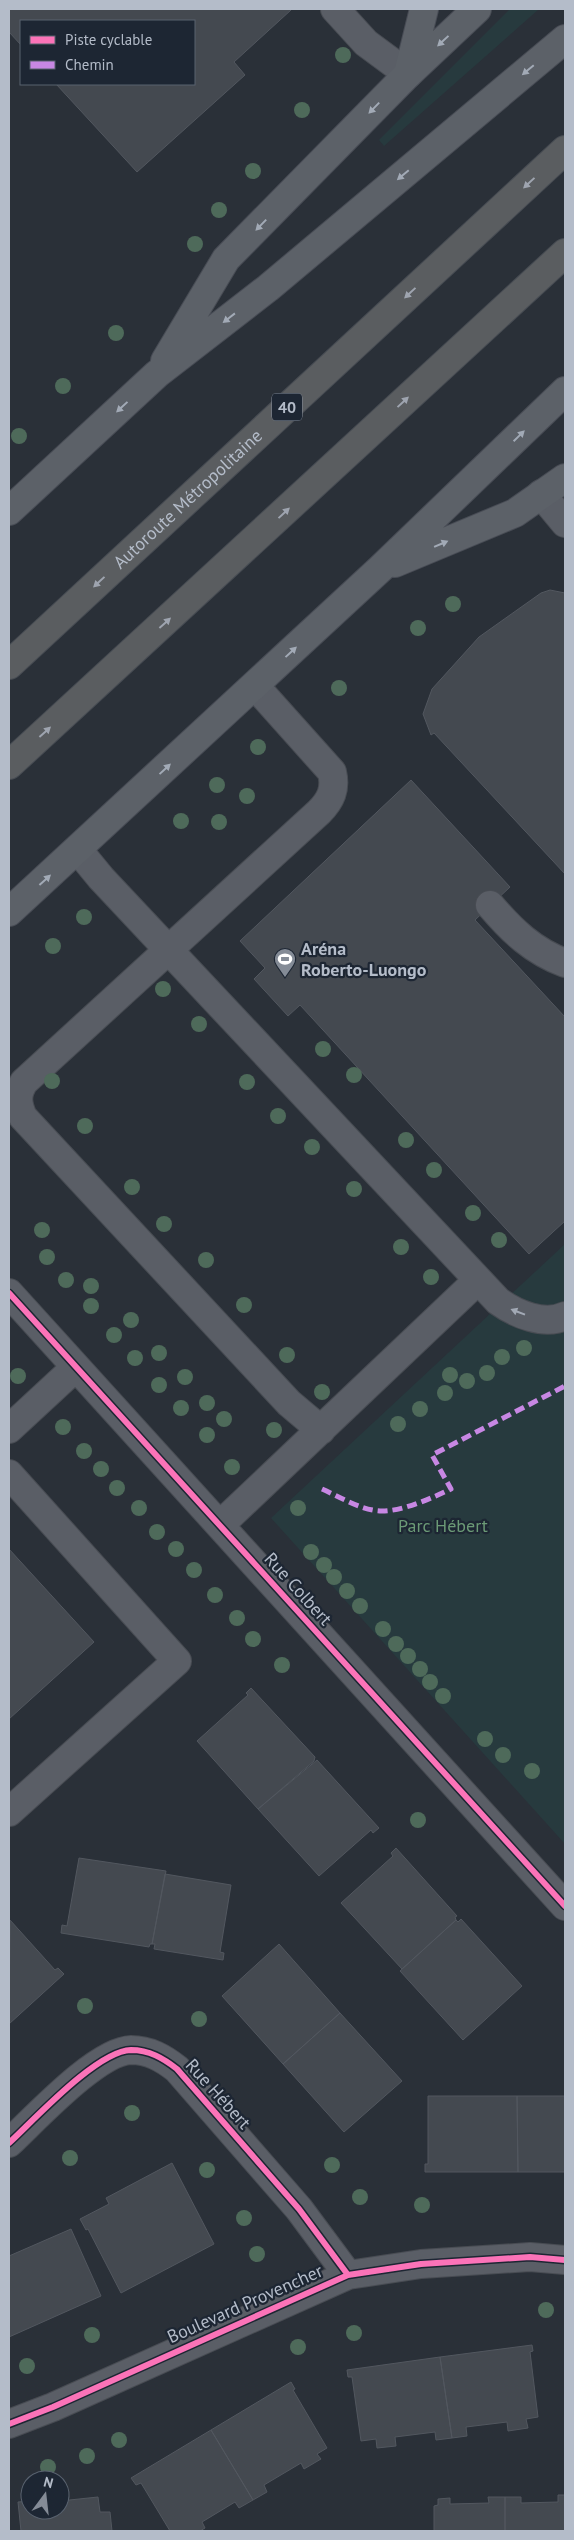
<svg xmlns="http://www.w3.org/2000/svg" width="574" height="2540" font-family="'PT Sans',sans-serif">
<style>
.green{fill:#273a3e}
.building{fill:#444950;stroke:#52575f}
.lines{fill:none;stroke-linecap:round;stroke-linejoin:round}
.minor-casing{stroke:#484c53;stroke-width:30}
.major-casing{stroke:#484c55;stroke-width:30}
.highway-casing{stroke:#474c53;stroke-width:30}
.minor{stroke:#5a5e66;stroke-width:28}
.major{stroke:#5c6168;stroke-width:28}
.highway{stroke:#5a5d60;stroke-width:28}
.quiet{stroke:#c787e3;stroke-width:5;stroke-dasharray:10 5;stroke-linecap:butt}
.cycleway-casing{stroke:#1d2633;stroke-width:9}
.cycleway{stroke:#fb73b8;stroke-width:6}
.tree{fill:#4e6a5a}
.oneway{fill:#a2aab6}
.oneway2{fill:#9ea4af}
.oneway3{fill:#a2a9b5}
.labels{text-anchor:middle;stroke-width:4.5;stroke-linejoin:round;paint-order:stroke}
.shield{fill:#1d2633;stroke:#878f9c;stroke-width:1}
.shield-label{font-size:16px;font-weight:bold;fill:#b4bcc9}
.street-label{font-size:18px;fill:#b4bcc9;stroke:#1d2633}
.poi-label{font-size:18px;font-weight:bold;fill:#b4bcc9;stroke:#1d2633;text-anchor:start}
.park-label{font-size:18px;fill:#6b9a76;stroke:#1d2633}
</style>
<rect width="100%" height="100%" fill="#2a3038"/>
<!-- green -->
<path class="green" d="M510 9H539L384 146 379 140Z
M565 1244V1844L271 1518Z"/>
<!-- building -->
<path class="building" d="M9 9H290L291 10 234 62 245 75 137 172 56 84H194V21H21V45L9 32Z
M550 590 565 593V874L434 733 431 735 423 714 432 689 479 637 541 593Z
M411 780 510 887 475 920 565 1017V1221L529 1254 300 1005 288 1016 254 979 265 968 240 941Z
M9 1549 94 1642 9 1719Z
M251 1688 315 1757 314 1761 258 1809 197 1741 248 1695 246 1693Z
M317 1760 379 1828 373 1833 371 1830 319 1876 258 1809Z
M396 1848 457 1916 455 1917 456 1920 402 1969 341 1903 393 1856 391 1853Z
M79 1858 166 1871 152 1944H150L149 1947 61 1933 62 1925 67 1926Z
M165 1874 231 1885 220 1952 224 1953 223 1960 154 1949 155 1944H152Z
M461 1919 522 1986 463 2040 400 1971 456 1920 458 1922Z
M10 1920 55 1970 58 1968 64 1974 9 2024Z
M279 1944 340 2013 283 2064 222 1996Z
M340 2013 402 2081 344 2132 283 2064Z
M428 2096H517L518 2172H425V2164H428Z
M517 2096H565V2172H518Z
M172 2163 214 2244 121 2293 88 2229 86 2230 80 2219 109 2204 106 2198Z
M71 2229 101 2296 9 2337V2256Z
M532 2345 533 2351 530 2352 538 2417 526 2419 528 2428 508 2431 507 2422 466 2427 467 2436 452 2438 440 2357Z
M440 2357 452 2438 436 2440 435 2432 395 2437 396 2446 377 2448 376 2439 361 2441 352 2377H348L347 2370Z
M291 2382 295 2389 293 2390 327 2448 317 2454 321 2459 304 2469 301 2463 264 2485 267 2492 253 2500 211 2430Z
M211 2430 253 2500 239 2508 235 2502 202 2522 205 2528 200 2531H170L141 2483 136 2485 131 2478Z
M558 2495H565V2531H505V2497H521V2503L558 2502Z
M98 2497 100 2512H110L112 2531H21L18 2502 30 2501V2510H60V2501Z
M488 2497H505V2531H434V2506L438 2505V2499L450 2498V2504L489 2503Z"/>
<g class="lines">
<!-- minor casing -->
<g class="minor-casing">
<path id="minor" d="M335 9 366 43 408 74
M541 494 565 523
M255 686 332 772C336 789 331 800 319 812L24 1082C16 1095 17 1103 23 1117L289 1403 321 1430
M78 850 101 878 498 1301C516 1314 544 1326 565 1316
M490 905C512 931 533 951 565 963
M9 1293 565 1906
M9 1429 76 1367
M9 1474 177 1661 9 1812
M220 1525 478 1280
M9 2143C35 2119 97 2051 131 2050 149 2050 163 2058 177 2069L299 2209 348 2275
M9 2424 53 2407 348 2275 421 2264 530 2257 565 2260"/>
</g>
<!-- major casing -->
<g class="major-casing">
<path id="major" d="M408 74 424 9
M165 361 226 259 408 74 477 9
M9 511 157 374 268 288 565 39
M395 563 515 513 565 478
M9 912 380 569 565 391"/>
</g>
<!-- highway casing -->
<g class="highway-casing">
<g id="highway">
<path id="s1" d="M9 665 565 150"/>
<path d="M9 765 565 253"/>
</g>
</g>
<!-- minor -->
<use href="#minor" class="minor"/>
<!-- major -->
<use href="#major" class="major"/>
<!-- highway -->
<use href="#highway" class="highway"/>
<!-- quiet -->
<path class="quiet" d="M322 1489C340 1497 361 1510 380 1511 401 1512 432 1498 451 1489L432 1455 565 1386"/>
<!-- cycleway casing -->
<g class="cycleway-casing">
<path id="cycleway" d="M9 1293 565 1906
M9 2143C35 2119 97 2051 131 2050 149 2050 163 2058 177 2069L299 2209 348 2275
M9 2424 53 2407 348 2275 421 2264 530 2257 565 2260"/>
</g>
<!-- cycleway -->
<use href="#cycleway" class="cycleway"/>
</g>
<!-- trees -->
<g class="tree">
<circle cx="343" cy="55" r="8"/>
<circle cx="302" cy="110" r="8"/>
<circle cx="253" cy="171" r="8"/>
<circle cx="219" cy="210" r="8"/>
<circle cx="195" cy="244" r="8"/>
<circle cx="116" cy="333" r="8"/>
<circle cx="63" cy="386" r="8"/>
<circle cx="19" cy="436" r="8"/>
<circle cx="453" cy="604" r="8"/>
<circle cx="418" cy="628" r="8"/>
<circle cx="339" cy="688" r="8"/>
<circle cx="258" cy="747" r="8"/>
<circle cx="217" cy="785" r="8"/>
<circle cx="247" cy="796" r="8"/>
<circle cx="181" cy="821" r="8"/>
<circle cx="219" cy="822" r="8"/>
<circle cx="84" cy="917" r="8"/>
<circle cx="53" cy="946" r="8"/>
<circle cx="163" cy="989" r="8"/>
<circle cx="199" cy="1024" r="8"/>
<circle cx="323" cy="1049" r="8"/>
<circle cx="354" cy="1075" r="8"/>
<circle cx="52" cy="1081" r="8"/>
<circle cx="247" cy="1082" r="8"/>
<circle cx="278" cy="1116" r="8"/>
<circle cx="85" cy="1126" r="8"/>
<circle cx="406" cy="1140" r="8"/>
<circle cx="312" cy="1147" r="8"/>
<circle cx="434" cy="1170" r="8"/>
<circle cx="132" cy="1187" r="8"/>
<circle cx="354" cy="1189" r="8"/>
<circle cx="473" cy="1213" r="8"/>
<circle cx="164" cy="1224" r="8"/>
<circle cx="42" cy="1230" r="8"/>
<circle cx="499" cy="1240" r="8"/>
<circle cx="401" cy="1247" r="8"/>
<circle cx="47" cy="1257" r="8"/>
<circle cx="206" cy="1260" r="8"/>
<circle cx="431" cy="1277" r="8"/>
<circle cx="66" cy="1280" r="8"/>
<circle cx="91" cy="1286" r="8"/>
<circle cx="244" cy="1305" r="8"/>
<circle cx="91" cy="1306" r="8"/>
<circle cx="131" cy="1320" r="8"/>
<circle cx="114" cy="1335" r="8"/>
<circle cx="524" cy="1348" r="8"/>
<circle cx="159" cy="1353" r="8"/>
<circle cx="287" cy="1355" r="8"/>
<circle cx="502" cy="1357" r="8"/>
<circle cx="135" cy="1358" r="8"/>
<circle cx="487" cy="1373" r="8"/>
<circle cx="450" cy="1375" r="8"/>
<circle cx="18" cy="1376" r="8"/>
<circle cx="185" cy="1377" r="8"/>
<circle cx="467" cy="1381" r="8"/>
<circle cx="159" cy="1385" r="8"/>
<circle cx="322" cy="1392" r="8"/>
<circle cx="445" cy="1393" r="8"/>
<circle cx="207" cy="1403" r="8"/>
<circle cx="181" cy="1408" r="8"/>
<circle cx="420" cy="1409" r="8"/>
<circle cx="224" cy="1419" r="8"/>
<circle cx="398" cy="1424" r="8"/>
<circle cx="63" cy="1427" r="8"/>
<circle cx="274" cy="1430" r="8"/>
<circle cx="207" cy="1435" r="8"/>
<circle cx="84" cy="1451" r="8"/>
<circle cx="232" cy="1467" r="8"/>
<circle cx="101" cy="1469" r="8"/>
<circle cx="117" cy="1488" r="8"/>
<circle cx="139" cy="1508" r="8"/>
<circle cx="298" cy="1508" r="8"/>
<circle cx="157" cy="1532" r="8"/>
<circle cx="176" cy="1549" r="8"/>
<circle cx="311" cy="1552" r="8"/>
<circle cx="324" cy="1565" r="8"/>
<circle cx="194" cy="1570" r="8"/>
<circle cx="334" cy="1577" r="8"/>
<circle cx="347" cy="1591" r="8"/>
<circle cx="215" cy="1595" r="8"/>
<circle cx="360" cy="1606" r="8"/>
<circle cx="237" cy="1618" r="8"/>
<circle cx="383" cy="1629" r="8"/>
<circle cx="253" cy="1639" r="8"/>
<circle cx="396" cy="1644" r="8"/>
<circle cx="408" cy="1656" r="8"/>
<circle cx="282" cy="1665" r="8"/>
<circle cx="420" cy="1669" r="8"/>
<circle cx="430" cy="1682" r="8"/>
<circle cx="443" cy="1696" r="8"/>
<circle cx="485" cy="1739" r="8"/>
<circle cx="503" cy="1755" r="8"/>
<circle cx="532" cy="1771" r="8"/>
<circle cx="418" cy="1820" r="8"/>
<circle cx="85" cy="2006" r="8"/>
<circle cx="199" cy="2019" r="8"/>
<circle cx="132" cy="2113" r="8"/>
<circle cx="70" cy="2158" r="8"/>
<circle cx="332" cy="2165" r="8"/>
<circle cx="207" cy="2170" r="8"/>
<circle cx="360" cy="2197" r="8"/>
<circle cx="422" cy="2205" r="8"/>
<circle cx="244" cy="2218" r="8"/>
<circle cx="257" cy="2254" r="8"/>
<circle cx="546" cy="2310" r="8"/>
<circle cx="354" cy="2333" r="8"/>
<circle cx="92" cy="2335" r="8"/>
<circle cx="298" cy="2347" r="8"/>
<circle cx="27" cy="2366" r="8"/>
<circle cx="119" cy="2440" r="8"/>
<circle cx="87" cy="2456" r="8"/>
<circle cx="48" cy="2467" r="8"/>
</g>
<!-- one-way arrows -->
<defs><path id="oneway-solid" d="M-6-.8H1V-3.2L6.5 0L1 3.2V.8H-6Z" transform="scale(1.25)"/></defs>
<g class="oneway">
<use href="#oneway-solid" transform="translate(443 41) rotate(137)"/>
<use href="#oneway-solid" transform="translate(528 70) rotate(140)"/>
<use href="#oneway-solid" transform="translate(374 108) rotate(134)"/>
<use href="#oneway-solid" transform="translate(403 175) rotate(140)"/>
<use href="#oneway-solid" transform="translate(261 225) rotate(134)"/>
<use href="#oneway-solid" transform="translate(229 318) rotate(142)"/>
<use href="#oneway-solid" transform="translate(122 407) rotate(137)"/>
<use href="#oneway-solid" transform="translate(519 436) rotate(-44)"/>
<use href="#oneway-solid" transform="translate(441 544) rotate(-23)"/>
<use href="#oneway-solid" transform="translate(291 652) rotate(-43)"/>
<use href="#oneway-solid" transform="translate(165 769) rotate(-43)"/>
<use href="#oneway-solid" transform="translate(45 880) rotate(-42)"/>
</g>
<g class="oneway2">
<use href="#oneway-solid" transform="translate(529 183) rotate(137)"/>
<use href="#oneway-solid" transform="translate(410 293) rotate(137)"/>
<use href="#oneway-solid" transform="translate(403 402) rotate(-43)"/>
<use href="#oneway-solid" transform="translate(284 513) rotate(-43)"/>
<use href="#oneway-solid" transform="translate(99 582) rotate(137)"/>
<use href="#oneway-solid" transform="translate(165 623) rotate(-42)"/>
<use href="#oneway-solid" transform="translate(45 732) rotate(-42)"/>
</g>
<use class="oneway3" href="#oneway-solid" transform="translate(518 1312) rotate(-159)"/>
<!-- icons -->
<defs>
<g id="stadium-pin" transform="scale(1.125)"><path d="M0 17L-7.5 6A9.5 9.5 0 1 1 7.5 6Z" fill="#848b96" stroke="#1d2633"/><path d="M0-5a6.5 5 0 1 0 0 10a6.5 5 0 1 0 0-10ZM-3.5-1.8h7v3.6h-7Z" fill="#fff"/></g>
</defs>
<g fill-rule="evenodd">
<use href="#stadium-pin" x="285" y="959"/>
</g>
<g class="labels">
<!-- shield labels -->
<rect class="shield" x="272" y="393.5" width="30" height="27" rx="4"/>
<g class="shield-label">
<text x="287" y="413">40</text>
</g>
<!-- street labels -->
<g class="street-label">
<text dy="6" stroke="none"><textPath href="#s1" startOffset="244">Autoroute Métropolitaine</textPath></text>
<text transform="translate(298 1589) rotate(48)" y="6">Rue Colbert</text>
<text transform="translate(218 2094) rotate(48)" y="6">Rue Hébert</text>
<text transform="translate(245 2304) rotate(-24)" y="6">Boulevard Provencher</text>
</g>
<!-- poi labels -->
<g class="poi-label">
<text x="301" y="955">Aréna<tspan x="301" dy="21">Roberto-Luongo</tspan></text>
</g>
<!-- park labels -->
<g class="park-label">
<text x="443" y="1532">Parc Hébert</text>
</g>
</g>
<!-- border -->
<rect width="574" height="2540" fill="none" stroke="#b4bcc9" stroke-width="20"/>
<!-- legend -->
<rect x="20" y="20" width="175" height="65" fill="#1d2633" stroke="#59626f"/>
<rect x="30" y="36" width="25" height="8" fill="#fb73b8" stroke="#59626f"/>
<text x="65" y="45" font-size="15" fill="#b4bcc9">Piste cyclable</text>
<rect x="30" y="61" width="25" height="8" fill="#c787e3" stroke="#59626f"/>
<text x="65" y="70" font-size="15" fill="#b4bcc9">Chemin</text>
<!-- north arrow -->
<g transform="translate(45 2495) rotate(15)"><circle r="24" fill="#1d2633" stroke="#59626f"/>
<path d="M0-4L9 19L0 12L-9 19Z" fill="#848b96"/>
<text y="-8" font-size="14" font-weight="bold" text-anchor="middle" fill="#b4bcc9">N</text>
</g>
</svg>
